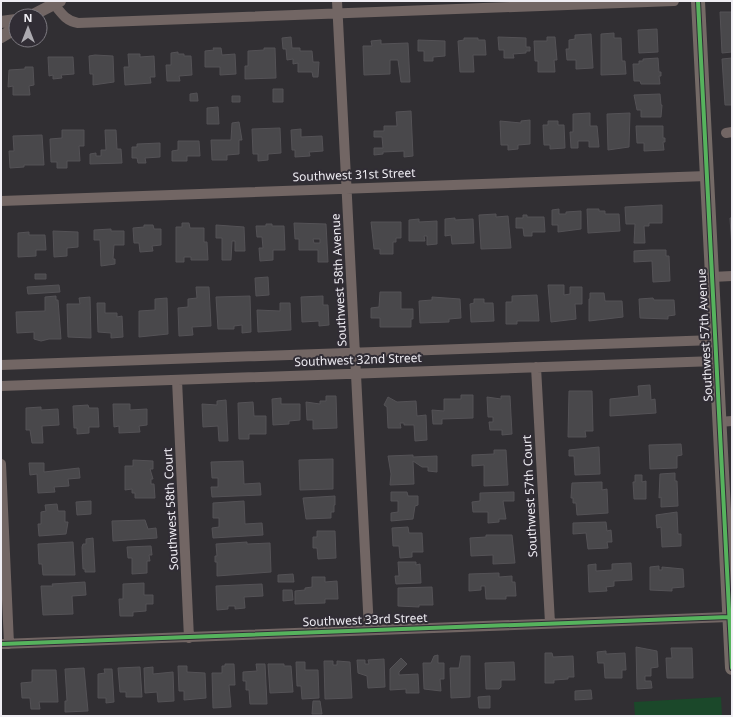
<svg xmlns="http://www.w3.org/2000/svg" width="733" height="717" font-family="'Noto Sans',sans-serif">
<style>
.green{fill:#1b482a}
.building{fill:#49484b;stroke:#545256;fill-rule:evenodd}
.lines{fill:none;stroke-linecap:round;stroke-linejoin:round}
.minor{stroke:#726664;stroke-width:10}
.tertiary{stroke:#726664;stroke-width:12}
.secondary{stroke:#746a66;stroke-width:14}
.cycleway-casing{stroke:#312d35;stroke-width:6}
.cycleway{stroke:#56b35d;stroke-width:4}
.labels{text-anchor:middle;stroke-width:4;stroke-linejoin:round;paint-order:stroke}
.street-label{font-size:12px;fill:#efedf3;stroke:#312d35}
</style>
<rect width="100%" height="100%" fill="#312f33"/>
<!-- green -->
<path class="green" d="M721 697 722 716H635L634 702Z"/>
<!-- building -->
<path class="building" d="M720 12H732V52L722 53Z
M657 29 658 52 639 53 638 30Z
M614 33V38H621L622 61H625L626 74 601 75V34Z
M591 34 593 68 576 69V60H567L566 49H569V40L575 39V35Z
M291 37 292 48H300V51H312L313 62H319L318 77H313L312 72H298V63L293 64V59L287 60 286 49H283L282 38Z
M498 37 526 38V47H530V51H526V53L513 54 514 58H504V50H499Z
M547 37H555L557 60H554L555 72H538V61H535L534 41H547Z
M464 38H478V40H485L486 55H473L474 72H460L458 41 464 40Z
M381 40V44L408 43 410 82H401L398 60H390V74L364 75 363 46H372L371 41Z
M418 40 445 41V56L433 57V61H424V51H418Z
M213 48H221L222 55 235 54 236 74 220 75V67H205V51L214 50Z
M264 48H275L276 78 245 79V66H248V51L264 50Z
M178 52V54H184V56H191L192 75 179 76 180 81H167L166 65H171V53Z
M128 54H140V57L154 56 155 77H150L151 83 125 85 124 67H129Z
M95 55 113 56 114 82 93 85V74H90L89 56Z
M48 57H73L74 74 61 75 62 78 53 79V75L49 76Z
M658 58 659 72H661V76H659L660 84H641L640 81H634L633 64H639V61H643V59Z
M732 58V105H725L722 59Z
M25 67H33L34 85 29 86 30 95H13V86L8 87 9 70 25 69Z
M273 89H283V102H273Z
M197 93 198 101H190V94Z
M660 94 661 105H662L661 117H641V110H637L634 95Z
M232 96H240V102H232Z
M218 107 219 124H207V108Z
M411 111 413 156 404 157V151L383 152V154L374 155V148H383L382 137H374V131H384V126H397L396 112Z
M590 113V126H597L599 147H589V141H578V148H571L570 132H573V114Z
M630 113 629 147 608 150 607 114Z
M530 120V144L518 145V149L508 150V145H501L500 121 521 123V121Z
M548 121H558V125H564L565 148 550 149V145H544L543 125H548Z
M239 122 242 140H239V154L227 155V160H212L211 140H231L232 123Z
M636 126H663V138H665V142H663L664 150 644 151V143H637Z
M280 128 281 153 268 154V160L258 161V154H253L252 129Z
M301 129V137L322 136 323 151 309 152 310 156 295 157V150H292L291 130Z
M62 130H84V146H79L80 161H67V168H57V162H51L50 139 62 138Z
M105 130H116L117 149H121L122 163 90 164V154L96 153V156H101V150H106Z
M42 135 44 165H24V167L10 168 9 151H14L13 136Z
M178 141H199L200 156H187V161H172V151L178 150Z
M160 143V157L145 158 146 163H138L137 158H132V147H137V144Z
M662 205V223H649V226H644L645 243H634L635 224H626L625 207Z
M559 209V214H566V212L581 211V229L558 232V225H552V210Z
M587 209H599V211H605V214H619L620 231 588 233Z
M496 214V217L508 216 511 248 481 249 479 215Z
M523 215H527V217H544L545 232H532V236H524L523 228H516V218H523Z
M455 218V220L473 219 474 243 452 244 451 235 445 236V219Z
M730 218H732V249Z
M419 219V222L437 221V244L427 245V236H424L425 241H409V220Z
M371 222H401V238H396V242H393V254H380V249H374Z
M182 223H189L190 228H204V242H207L208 260H191V257H184V262H176V227H182Z
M294 223 326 224 328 262H318V250H299V239H295ZM313 239H320V243H314Z
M266 224H272V226H284L285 250H273V260L260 261 259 248H263L262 237H257L256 226H266Z
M144 225H153L154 229H161V245L152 246 153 251 140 252 139 243H134L133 228 144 227Z
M216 225 244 227 245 251H235V241H232L231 260H222V238H216Z
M111 229V231H124V245H114L113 259H115V264L101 266 100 240H94V230Z
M53 231 78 232V247L67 248V256L54 257Z
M29 232V235H45L46 250H36V256L18 257V233Z
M651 250H666V256H669L670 281 653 282 652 261 634 262V251Z
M35 274H46V279H35Z
M268 277 269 295 256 296 255 278Z
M59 285 60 292 28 294 27 287Z
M548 285H564V295L570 294V287H582V304H575L576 319 551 322Z
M196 287H209L211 326 192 327 193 335 179 336 178 308 188 307V299L197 298Z
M380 292H401V309H413V319H411V327H380V318H371V308L379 307Z
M590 293H604L605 301H622L623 317 589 321V299H590Z
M537 295 539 321H517V324H506V302H512V296Z
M56 296V300H58L61 339H49L41 341 34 339V332L17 333 16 312 45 311V297Z
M250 296 251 332 242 333V325L234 326V329H218L216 297Z
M323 296V305H328L329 325 319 326V321L302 322 301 297Z
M90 297 91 338 68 337 67 304H80L79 298Z
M432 297 460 299 461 318 449 319V322L420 323 419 301 432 300Z
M167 298 168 334 139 337V311L155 310V299Z
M653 298 654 300H674L675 315 668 316V319L640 318 639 299Z
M474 299H484V303H493L494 321 471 322 470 304 474 303Z
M97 303H105V313H117V317L122 316 123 337 111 338V333L98 332Z
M280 303H290L291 330 258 332 257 310 280 311Z
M650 385 651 400 655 399 656 413 610 416V399L639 396 638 386Z
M569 391H592L593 431H585L586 437H568Z
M461 395H473V418L442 419V424H433L432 410 444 411V399H461Z
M326 396H336L337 428 313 429V420H307L306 402 320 404V401H326Z
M501 396H510L512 434 502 435V430H490L489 422H493V417H488L487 397 501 399Z
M388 397 397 402 416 401 417 416 426 415 427 440 415 441 414 425H404V423H400L401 428H388L387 407 384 405Z
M281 398V404H300V420L289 421V424L273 425 272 399Z
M226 400 228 441H219L218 426 203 427 202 404 217 405V401Z
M253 402 254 416H266V434H249V439H239L238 403Z
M113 404H130V410L147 409V425L139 426 140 432 119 433V426L114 427Z
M88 405 89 408H98L99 427H89V433L77 434V428H74L73 406Z
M41 407V410L58 409 59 425 42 426 43 443H32L30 430H26V408Z
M681 444 682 455 677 456V468L650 469 649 445Z
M599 447 600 474 575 475 574 456H569V450Z
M494 450H506L508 485 484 486V465L472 466V455L494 454Z
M413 455V457L437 456V472L428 471V467H422L413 461 414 484 390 485 391 474 388 456Z
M333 459V489L300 490 299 460Z
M133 460 153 461V469H150L153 479H151V484H154L155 498H135V493H132V489L125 490V466H133Z
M243 461 244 484 260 483 261 495 212 497 211 487H218V478H212L211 462Z
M29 463H44V472L79 468 80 478 68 479 69 486 54 487 55 492 38 493 37 474 30 475Z
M675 473V481H677L678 506 661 507V497L659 498 660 474Z
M635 475H642V482L646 481V499H634L633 482H635Z
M602 482V490L607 489 608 513 577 515 576 503H573V498H571L572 483Z
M391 492H407L408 496H418V505L415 506 413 519 391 521V513L398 512V501H391Z
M514 492V501H503L506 519H499V522L488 523V512H473L472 502 480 501V493Z
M335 496V505H334V512H331V518L306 519 303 498Z
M91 501V514L77 515 76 502Z
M244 501 245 524 262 523 263 535 213 538 212 528 219 527V518H213V503Z
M57 504 58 511H65V522H68L66 534 39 536 38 524H41V512L46 511 45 505Z
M677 512 678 534H681V546L662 547 661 527 657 528 656 515Z
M145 520 148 529 156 528 157 538 113 541 112 521Z
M606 522 607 531 611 530 612 542H607L608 548 588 549 586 533 573 534V523Z
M408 527 409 533H422L423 552H412V557L400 558 399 546H393L392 528Z
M317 531H335L336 558 318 559 317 548H313V537H317Z
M486 535H512L515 563 493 564V555L471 556 470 538 486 537Z
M93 538 95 572H85V569H83L82 547 83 544H86V539Z
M73 542 75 575H43L42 564H39L38 544Z
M247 542V544L270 543 271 572 217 576V562H215V556H217L216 544Z
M151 546 152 555H149L150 561H147V573L132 574V558H128L127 547Z
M398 562H416V565L420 564 421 583 396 584 395 576H399Z
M631 563 632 580 614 581V586L606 587 607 591 589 592 588 565 596 564V571L612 570V564Z
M659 566V570H662V567L683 569 684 587 672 588V591L650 590V567Z
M499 573V577L512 576V582H515L516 596H506V599H486L485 586H481V590L469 591V574Z
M293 574 294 582H278V575Z
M312 577H325V582L337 581 338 599H325V603L295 604V591L305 590V588L312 587Z
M85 582 86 595 72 596 73 614 43 615 41 586H53L52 584Z
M144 583V595H153V604H146V611L133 612V616H120L119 599H123V584Z
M262 584 263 596 244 597 245 608 235 609V606H228V609L217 610 216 586Z
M432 587 433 605H419V607L398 606V588Z
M283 590H292L293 600 283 601Z
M636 647 657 651 658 667 651 668V676H645V681H651L652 688 637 689Z
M671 648H692L693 678H667L666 658H672Z
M606 651V654L625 653 626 670H622V678H605L604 663H598L597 652Z
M545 653H552L553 657 573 656 574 677H568V679L554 680V683H545Z
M438 655V663H444V679H440L441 691 424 689 423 663H431L434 656Z
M461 656H470V697L451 698 450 668H459Z
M401 658 407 664 399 672V675L418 674 419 693H406V689L390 690V669Z
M384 659 385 687 368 688 367 676 358 673 357 660H365V664H369L368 660Z
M324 661H333V665H337V661L350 662 352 698 325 699Z
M296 662H305V670H318L319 698 302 699 301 686H297Z
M514 662 515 680H501V687L499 689H486L485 663Z
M225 664H234L235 685H229L231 707 213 708 212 673H222V666H225Z
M256 664H265L267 704H250L249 690H246V681H243V672L257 671Z
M268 664H284V666H291L293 692 270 693Z
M178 666H187V672L205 673 206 698 184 700V691H179Z
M140 667 142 697H126V692H120L118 668Z
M153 667V674L173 672 174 701 158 702 157 692 145 693 144 668Z
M84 668 88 711 65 712V701H67L65 669Z
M104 669H112L114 702 106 703V698H98V674L105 673Z
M32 670H56L58 702H39L40 709H31L30 698H22L21 683 32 682Z
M591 690 592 699 575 700V691Z
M490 696V708H479L478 697Z
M313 701H320L322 714H312Z"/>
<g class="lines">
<!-- minor -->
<path class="minor" d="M337 1 369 630
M54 4C61 13 66 21 78 23L674 1
M726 133 732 132
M1 201 707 176
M712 277 732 276
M1 365 715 340
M536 367 550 623
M177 380 189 638
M1 386 716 361
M719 422 732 421
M1 464 9 644
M1 644 729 617"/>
<!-- tertiary -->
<path class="tertiary" d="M31 16 60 1
M1 22 16 20
M1 37 16 28"/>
<!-- secondary -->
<path class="secondary" d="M698 1 732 668"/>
<!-- cycleway casing -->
<g class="cycleway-casing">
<path id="cycleway" d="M698 1 732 668
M1 644 729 617"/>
</g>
<!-- cycleway -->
<use href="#cycleway" class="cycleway"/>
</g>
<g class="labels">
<!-- street labels -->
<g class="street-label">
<text transform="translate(354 175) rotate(-2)" y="4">Southwest 31st Street</text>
<text transform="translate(339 280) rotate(-93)" y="4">Southwest 58th Avenue</text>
<text transform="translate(705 335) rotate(-93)" y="4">Southwest 57th Avenue</text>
<text transform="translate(358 360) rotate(-2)" y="4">Southwest 32nd Street</text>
<text transform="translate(530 496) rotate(-93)" y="4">Southwest 57th Court</text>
<text transform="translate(171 509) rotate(-93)" y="4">Southwest 58th Court</text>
<text transform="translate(365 620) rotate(-2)" y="4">Southwest 33rd Street</text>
</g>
</g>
<!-- border -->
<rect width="733" height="717" fill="none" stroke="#efedf3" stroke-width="4"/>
<!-- north arrow -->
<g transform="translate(28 28)"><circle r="19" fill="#312d35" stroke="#7d7a81"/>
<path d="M0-3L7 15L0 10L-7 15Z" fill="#acaab0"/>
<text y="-6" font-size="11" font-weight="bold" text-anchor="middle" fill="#efedf3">N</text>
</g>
</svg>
